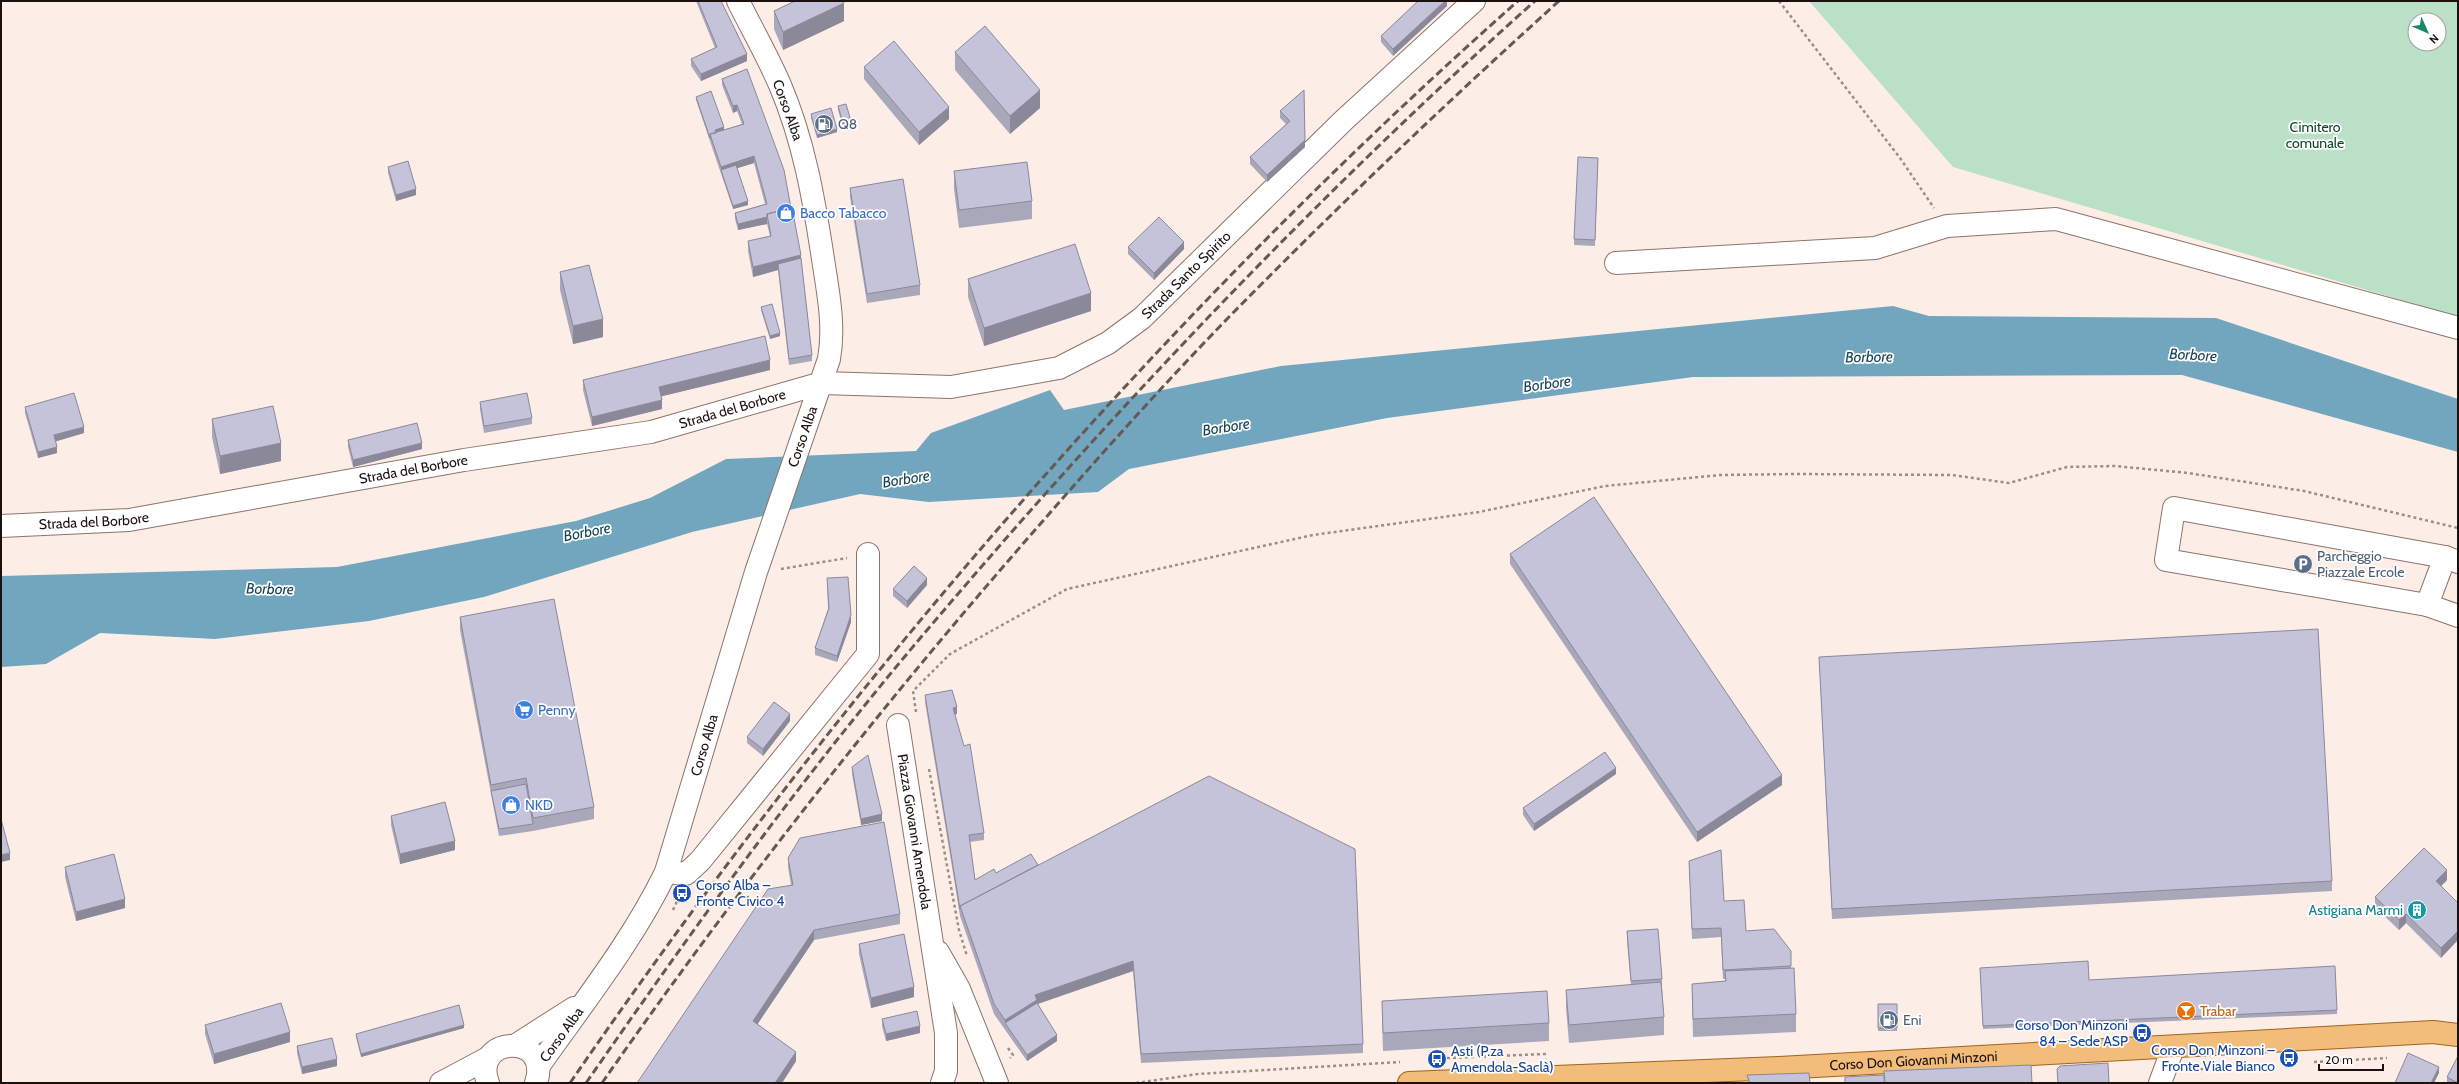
<svg xmlns="http://www.w3.org/2000/svg" width="2459" height="1084" font-family="Cabin,sans-serif">
<style>
.green{fill:#bbe0c8;fill-rule:evenodd}
.water{fill:#71a6be}
.lines{fill:none;stroke-linecap:round;stroke-linejoin:round}
.minor-casing{stroke:#8b746c;stroke-width:24}
.major-casing{stroke:#a1641a;stroke-width:24}
.path{stroke:#9b8e8a;stroke-width:2.5;stroke-dasharray:3 3;stroke-linecap:butt}
.minor{stroke:#fff;stroke-width:22}
.major{stroke:#f2bc7a;stroke-width:22}
.rail{stroke:#645955;stroke-width:3;stroke-dasharray:8 4;stroke-linecap:butt}
.wall{fill:#a9a8bb}
.shaded-wall{fill:#8a8899}
.building{fill:#c5c3da;stroke:#8a8899}
.labels{text-anchor:middle;stroke-width:3.5;stroke-linejoin:round;paint-order:stroke}
.street-label{font-size:14px;fill:#1a110e;stroke:#fefefe}
.service-label{font-size:14px;fill:#4e5e75;stroke:#fefefe;text-anchor:start}
.park-label{font-size:14px;fill:#0c462a;stroke:#fefefe}
.shop-label{font-size:14px;fill:#366cbe;stroke:#fefefe;text-anchor:start}
.transit-label{font-size:14px;fill:#164399;stroke:#fefefe;text-anchor:start}
.culture-label{font-size:14px;fill:#0d838f;stroke:#fefefe;text-anchor:end}
.food-label{font-size:14px;fill:#c56008;stroke:#fefefe;text-anchor:start}
.water-label{font-size:15px;font-style:italic;fill:#174456;stroke:#fefefe}
</style>
<rect width="100%" height="100%" fill="#fdede7"/>
<!-- green -->
<path class="green" d="M1809 1H2458V317L1953 167ZM2415 20H2439V44H2415Z"/>
<!-- water -->
<path class="water" d="M1893 306 1929 316 2216 318 2458 399V452L2182 375 1693 377 1387 418 1129 469 1098 492 929 502 860 494 692 532 484 597 369 621 215 639 100 633 46 664 1 667V576L337 567 576 521 650 498 726 459 916 451 931 433 1050 390 1064 410 1281 366Z"/>
<g class="lines">
<!-- minor casing -->
<g class="minor-casing">
<g id="minor">
<path d="M1616 263 1875 248 1947 226 2056 219 2458 328"/>
<path id="s1" d="M1 526 129 520 464 460 651 432 822 383 951 387 1059 368 1108 343 1142 318 1344 120 1474 1"/>
<path d="M2458 562 2445 557 2174 508 2166 560 2427 605 2458 616"/>
<path d="M2427 605 2445 557"/>
<path id="s2" d="M898 725 946 1033V1071L942 1083"/>
<path d="M666 872 686 874 700 861 868 654V554"/>
<path d="M938 952 959 989 997 1083"/>
<path d="M516 1045 574 1008"/>
<path id="s3" d="M538 1067C583 1003 632 942 666 872L756 572 829 359C835 326 828 292 823 259 814 200 804 141 780 85 768 57 752 29 738 1"/>
<path d="M441 1083 488 1058"/>
<path d="M488 1083C470 1035 553 1032 536 1083"/>
<path d="M2160 1083 2173 1048"/>
</g>
</g>
<!-- major casing -->
<g class="major-casing">
<g id="major">
<path id="s4" d="M1409 1083 1779 1068 2433 1032 2458 1035"/>
</g>
</g>
<!-- path -->
<path class="path" d="M1779 1 1900 158 1934 208
M781 569 847 558
M916 712 913 691 950 654 1067 589 1313 535 1479 512 1605 486 1720 475 1796 474 1952 475 2009 483 2067 467 2115 466 2188 473 2304 491 2458 528
M929 769 959 930 967 956
M673 910 680 895
M1008 1048 1013 1055 1010 1058
M1447 1058 1546 1054
M2314 1062 2387 1058
M2188 1070 2218 1068
M1136 1083 1198 1074 1400 1062"/>
<!-- minor -->
<use href="#minor" class="minor"/>
<!-- major -->
<use href="#major" class="major"/>
<!-- rail -->
<path class="rail" d="M570 1083C839 692 1162 316 1518 1
M586 1083C673 958 761 834 857 715 908 651 962 589 1016 527 1179 342 1351 165 1535 1
M602 1083C738 888 885 701 1042 522 1102 453 1164 384 1228 318 1335 209 1446 103 1559 1"/>
</g>
<!-- wall -->
<path class="wall" d="M696 1H721L747 61 701 81 691 66V59L715 48Z
M1447 1V6L1393 56 1381 42V36Z
M774 11 844 21 783 50 774 29Z
M955 52 1040 108 1010 134 955 70Z
M864 67 949 119 919 145 864 79Z
M747 69 801 258 812 355V361L789 365 778 270 753 277 748 251V241L770 236 767 224 738 230 735 219V213L765 204 754 163 737 168 748 205 733 209 696 100V97L724 130 742 124 737 111 733 113 722 85V79Z
M1304 90 1305 147 1267 182 1250 164V157L1286 124 1280 118V111Z
M838 106 851 124 843 127 838 110Z
M811 114 837 132 817 138 811 118Z
M1598 158 1595 246 1574 245V239Z
M388 167 416 195 396 201 388 173Z
M954 171 1032 201V219L959 228 954 189Z
M850 188 920 285V295L867 303 850 197Z
M1128 247 1184 249 1154 280 1128 254Z
M560 272 603 337 573 344 560 290Z
M968 279 1091 311 984 346 968 297Z
M761 307 780 336 770 339 761 310Z
M770 370 662 396V409L592 426 583 390V380Z
M480 402 532 418V424L484 433 480 409Z
M25 407 84 433 56 441 57 453 38 458 25 413Z
M212 419 281 461 220 474 212 437Z
M348 440 422 449 353 467 348 447Z
M1510 554 1782 785 1697 842 1510 564Z
M827 578 851 622 837 662 815 655V648L828 609Z
M927 585 907 608 893 596V589Z
M460 617 594 807V819L533 831 499 836 460 630Z
M1819 657 2332 881V891L1832 919Z
M925 695 957 714H955L984 833V840L970 842 975 880 996 873 1038 865 1363 1044V1053L1141 1063 1133 971 1038 1004 1057 1041 1027 1061 994 1014 960 916 925 702Z
M790 721 763 756 747 743V737Z
M852 767 882 821 861 825 852 774Z
M1616 774 1534 831 1523 815V808Z
M391 816 455 850 400 864 391 825Z
M788 858 900 914V924L814 940 757 1024 796 1061 782 1083H637L791 885 788 867Z
M1689 861 1724 901 1746 931 1791 951V968L1796 1014V1032L1693 1037 1692 1002V984L1725 981V979H1723L1721 937 1692 939Z
M65 867 125 908 76 921 65 877Z
M2447 880 2441 886V958L2406 923 2399 930 2375 907V897Z
M1627 931 1662 979V988L1664 1017V1035L1569 1043 1566 1008V990L1631 985 1627 941Z
M859 944 914 997 871 1008 859 954Z
M1980 968 2089 980 2337 1010V1014L1983 1029Z
M1382 1001 1549 1023V1041L1383 1051 1382 1019Z
M1878 1004H1897V1031H1878Z
M882 1019 920 1033 886 1041 882 1026Z
M205 1025 290 1042 214 1064 205 1034Z
M464 1028 361 1057 356 1037V1034Z
M297 1046 337 1066 302 1074 297 1053Z
M1747 1075 1810 1083H1748Z
M2447 1077 2458 1083H2447Z"/>
<!-- shaded-wall -->
<path class="shaded-wall" d="M1445 1H1447V6L1393 56V49Z
M844 3V21L783 50V32Z
M747 54V61L701 81V74Z
M1040 90V108L1010 134V116Z
M737 105V111L733 113V106Z
M949 107V119L919 145V132Z
M851 121V124L843 127V123Z
M724 127V131L715 134V130Z
M837 129V132L817 138V135Z
M1305 140V147L1267 182V175Z
M754 156V163L722 173 721 170V167Z
M416 189V195L396 201V195Z
M748 201V205L733 209V206Z
M767 217V224L738 230V224Z
M1184 242V249L1154 280V273Z
M801 255V265L778 264V270L753 277V267Z
M1091 293V311L984 346V328Z
M603 319V337L573 344V326Z
M780 333V336L770 339V336Z
M770 360V370L659 397V387Z
M662 400V409L592 426V417Z
M84 427V433L54 442V435Z
M281 443V461L220 474V456Z
M422 443V449L353 467V460Z
M57 447V453L38 458V452Z
M927 578V585L907 608V601Z
M851 615V622L837 662V656Z
M957 707V714L953 715V708Z
M790 714V721L763 756V749Z
M1616 768V774L1534 831V824Z
M1782 775V785L1697 842V832Z
M882 814V821L861 825V819Z
M455 841V850L400 864V854Z
M10 853V860L1 862V855Z
M2447 870V880L2436 891V881Z
M125 899V908L76 921V912Z
M2406 914V923L2399 930V920Z
M814 930V940L753 1031V1021Z
M2458 931V940L2441 958V948Z
M1133 961V971L1037 1004 1005 1023V1020L1035 995Z
M914 987V997L871 1008V998Z
M464 1025V1028L361 1057V1054Z
M920 1026V1033L886 1041V1034Z
M290 1032V1042L214 1064V1054Z
M1057 1035V1041L1027 1061V1055Z
M796 1052V1061L782 1083H775Z
M337 1059V1066L302 1074V1067Z
M2439 1067V1073L2434 1083H2431Z"/>
<!-- building -->
<path class="building" d="M698 1H721L747 54 701 74 691 59 717 47Z
M795 1H843L844 3 783 32 774 11Z
M1418 1H1445L1393 49 1381 36Z
M985 26 1040 90 1010 116 955 52Z
M894 41 949 107 919 132 864 67Z
M747 69 784 170 791 208 767 214V217L738 224 735 213 767 204 754 156 721 167 710 134 744 124 737 105 733 106 722 79Z
M1304 90 1305 140 1267 175 1250 157 1290 121 1280 111Z
M711 91 724 127 715 130 716 133 710 134V138L696 97Z
M846 104 851 121 843 123 838 106Z
M831 108 837 129 817 135 811 114Z
M1578 157 1598 158 1595 240 1574 239Z
M408 161 416 189 396 195 388 167Z
M1027 162 1032 201 959 210 954 171Z
M736 165 748 201 733 206 721 170Z
M903 179 920 285 867 294 850 188Z
M792 208 801 255 753 267 748 241 771 236 767 214Z
M1159 217 1184 242 1154 273 1128 247Z
M1075 244 1091 293 984 328 968 279Z
M801 258 812 355 789 359 778 264Z
M589 265 603 319 573 326 560 272Z
M772 304 780 333 770 336 761 307Z
M765 336 770 360 659 387 662 400 592 417 583 380Z
M74 393 84 427 54 435 57 447 38 452 25 407Z
M527 393 532 418 484 426 480 402Z
M273 406 281 443 220 456 212 419Z
M417 423 422 443 353 460 348 440Z
M1594 497 1782 775 1697 832 1510 554Z
M914 566 927 578 907 601 893 589Z
M848 577 851 615 837 656 815 648 829 608 827 578Z
M554 599 594 807 533 818 526 778 491 785 460 617Z
M2318 629 2332 881 1832 909 1819 657Z
M952 690 957 707 953 708 964 746 970 744 984 833 969 835 975 880 994 869 996 873 1031 854 1038 865 960 906V909L925 695Z
M774 702 790 714 763 749 747 737Z
M1605 752 1616 768 1534 824 1523 808Z
M868 755 882 814 861 819 852 767Z
M1209 776 1355 849 1363 1044 1141 1054 1133 961 1035 995 1037 1000 1005 1020 994 1004 960 906Z
M526 784 533 824 499 829 491 791Z
M445 802 455 841 400 854 391 816Z
M1 819 10 853 1 855Z
M884 822 900 914 814 930 753 1021 796 1052 775 1083H637L768 889 793 885 788 858 800 838Z
M2424 848 2447 870 2436 881 2458 903V931L2441 948 2406 914 2399 920 2375 897Z
M1721 850 1724 901 1744 900 1746 931 1774 929 1791 951V966L1723 970 1721 928 1692 929 1689 861Z
M114 854 125 899 76 912 65 867Z
M1658 929 1662 979 1631 981 1627 931Z
M904 934 914 987 871 998 859 944Z
M2088 961 2089 980 2335 966 2337 1010 1983 1026 1980 968Z
M1794 968 1796 1014 1693 1019 1692 984 1726 981 1725 971Z
M1661 982 1664 1017 1569 1025 1566 990Z
M1547 991 1549 1023 1383 1033 1382 1001Z
M281 1003 290 1032 214 1054 205 1025Z
M1037 1003 1057 1035 1027 1055 1005 1023Z
M1878 1004H1897V1028H1878Z
M459 1005 464 1025 361 1054 356 1034Z
M917 1011 920 1026 886 1034 882 1019Z
M332 1038 337 1059 302 1067 297 1046Z
M2408 1053 2439 1067 2431 1083H2395Z
M2458 1056V1083L2447 1077Z
M2108 1063 2109 1083H2058L2057 1069 2060 1066Z
M2031 1065 2032 1083H1885L1884 1071Z
M1809 1073 1810 1083H1750L1747 1075Z
M1884 1075V1083H1845V1077Z"/>
<!-- icons -->
<defs>
<g id="fuel-disc" transform="scale(1)"><circle r="9.5" fill="#5c6f8a" stroke="#fefefe"/><path d="M-5.5-6h7V0h2V4h1.3V-2.5L3-4.5l.8-.8L6-3V5H2.5V1h-1V6h-7ZM-4.2-4.7v3.2H.2V-4.7Z" fill="#fff"/></g>
<g id="shop-disc" transform="scale(1)"><circle r="9.5" fill="#3f7fe0" stroke="#fefefe"/><path d="M-5-2.5h2.3a2.7 3.5 0 0 1 5.4 0H5L5.5 6h-11ZM-1.5-2.5h3a1.5 2.3 0 0 0-3 0Z" fill="#fff"/></g>
<g id="parking-disc" transform="scale(1)"><circle r="9.5" fill="#5c6f8a" stroke="#fefefe"/><path d="M-3.5-5.5H1a3.5 3.5 0 0 1 0 7H-1V5.5H-3.5ZM-1-3.4V-.6H.8a1.4 1.4 0 0 0 0-2.8Z" fill="#fff"/></g>
<g id="supermarket-disc" transform="scale(1)"><circle r="9.5" fill="#3f7fe0" stroke="#fefefe"/><path d="M-6-5.5h2.5l.6 2H6L4.5 2H-2.5L-4.4-4H-6ZM-1.5 3.2a1.3 1.3 0 1 0 .1 0ZM3 3.2a1.3 1.3 0 1 0 .1 0Z" fill="#fff"/></g>
<g id="bus-disc" transform="scale(1)"><circle r="9.5" fill="#1a4fb4" stroke="#fefefe"/><path d="M-5-6H5V4H4V6H2V4H-2V6H-4V4H-5ZM-3.5-4V0h7V-4ZM-3.5 1.2v1.5H-2V1.2ZM2 1.2v1.5H3.5V1.2Z" fill="#fff"/></g>
<g id="building-disc" transform="scale(1)"><circle r="9.5" fill="#0f9aa8" stroke="#fefefe"/><path d="M-4-6H4V6H1V3H-1V6H-4ZM-2.5-4.3h1.7v1.8h-1.7ZM.8-4.3h1.7v1.8H.8ZM-2.5-1h1.7V.8h-1.7ZM.8-1h1.7V.8H.8Z" fill="#fff"/></g>
<g id="bar-disc" transform="scale(1)"><circle r="9.5" fill="#e8710a" stroke="#fefefe"/><path d="M-6-5H6L.8 .8V4.5H3.5V6h-7V4.5H-.8V.8Z" fill="#fff"/></g>
</defs>
<g fill-rule="evenodd">
<use href="#fuel-disc" x="824" y="124"/>
<use href="#shop-disc" x="786" y="213"/>
<use href="#parking-disc" x="2303" y="564"/>
<use href="#supermarket-disc" x="524" y="710"/>
<use href="#shop-disc" x="511" y="805"/>
<use href="#bus-disc" x="682" y="893"/>
<use href="#building-disc" x="2417" y="910"/>
<use href="#bar-disc" x="2186" y="1011"/>
<use href="#fuel-disc" x="1889" y="1020"/>
<use href="#bus-disc" x="2142" y="1033"/>
<use href="#bus-disc" x="2289" y="1058"/>
<use href="#bus-disc" x="1437" y="1059"/>
</g>
<g class="labels">
<!-- street labels -->
<g class="street-label">
<text transform="translate(788 110) rotate(70)" y="5">Corso Alba</text>
<text dy="5" stroke="none"><textPath href="#s1" startOffset="1233">Strada Santo Spirito</textPath></text>
<text dy="5" stroke="none"><textPath href="#s1" startOffset="742">Strada del Borbore</textPath></text>
<text dy="5" stroke="none"><textPath href="#s3" startOffset="690">Corso Alba</textPath></text>
<text dy="5" stroke="none"><textPath href="#s1" startOffset="417">Strada del Borbore</textPath></text>
<text dy="5" stroke="none"><textPath href="#s1" startOffset="93">Strada del Borbore</textPath></text>
<text dy="5" stroke="none"><textPath href="#s3" startOffset="366">Corso Alba</textPath></text>
<text dy="5" stroke="none"><textPath href="#s2" startOffset="108">Piazza Giovanni Amendola</textPath></text>
<text dy="5" stroke="none"><textPath href="#s3" startOffset="40">Corso Alba</textPath></text>
<text dy="5" stroke="none"><textPath href="#s4" startOffset="505">Corso Don Giovanni Minzoni</textPath></text>
</g>
<!-- service labels -->
<g class="service-label">
<text x="838" y="129">Q8</text>
<text x="2317" y="561">Parcheggio<tspan x="2317" dy="16">Piazzale Ercole</tspan></text>
<text x="1903" y="1025">Eni</text>
</g>
<!-- park labels -->
<g class="park-label">
<text x="2315" y="132">Cimitero<tspan x="2315" dy="16">comunale</tspan></text>
</g>
<!-- shop labels -->
<g class="shop-label">
<text x="800" y="218">Bacco Tabacco</text>
<text x="538" y="715">Penny</text>
<text x="525" y="810">NKD</text>
</g>
<!-- transit labels -->
<g class="transit-label">
<text x="696" y="890">Corso Alba –<tspan x="696" dy="16">Fronte Civico 4</tspan></text>
<text x="2128" y="1030" text-anchor="end">Corso Don Minzoni<tspan x="2128" dy="16">84 – Sede ASP</tspan></text>
<text x="2275" y="1055" text-anchor="end">Corso Don Minzoni –<tspan x="2275" dy="16">Fronte Viale Bianco</tspan></text>
<text x="1451" y="1056">Asti (P.za<tspan x="1451" dy="16">Amendola-Saclà)</tspan></text>
</g>
<!-- culture labels -->
<g class="culture-label">
<text x="2403" y="915">Astigiana Marmi</text>
</g>
<!-- food labels -->
<g class="food-label">
<text x="2200" y="1016">Trabar</text>
</g>
<!-- water labels -->
<g class="water-label">
<text transform="translate(2193 355) rotate(3)" y="5">Borbore</text>
<text transform="translate(1869 357) rotate(-1)" y="5">Borbore</text>
<text transform="translate(1547 384) rotate(-8)" y="5">Borbore</text>
<text transform="translate(1226 427) rotate(-9)" y="5">Borbore</text>
<text transform="translate(906 479) rotate(-9)" y="5">Borbore</text>
<text transform="translate(587 532) rotate(-11)" y="5">Borbore</text>
<text transform="translate(270 589) rotate(1)" y="5">Borbore</text>
</g>
</g>
<!-- border -->
<rect width="2459" height="1084" fill="none" stroke="#1a110e" stroke-width="4"/>
<!-- north arrow -->
<g transform="translate(2427 32) rotate(135)"><circle r="19" fill="#fefefe" stroke="#a39f9e"/>
<path d="M0-3L7 15L0 10L-7 15Z" fill="#178868"/>
<text y="-6" font-size="11" font-weight="bold" text-anchor="middle" fill="#1a110e">N</text>
</g>
<!-- scale -->
<path d="M2319 1064v6h64v-6" fill="none" stroke="#1a110e" stroke-width="2"/>
<text x="2325" y="1064" font-size="12" fill="#1a110e" stroke="#fefefe" stroke-width="3" paint-order="stroke">20 m</text>
</svg>
